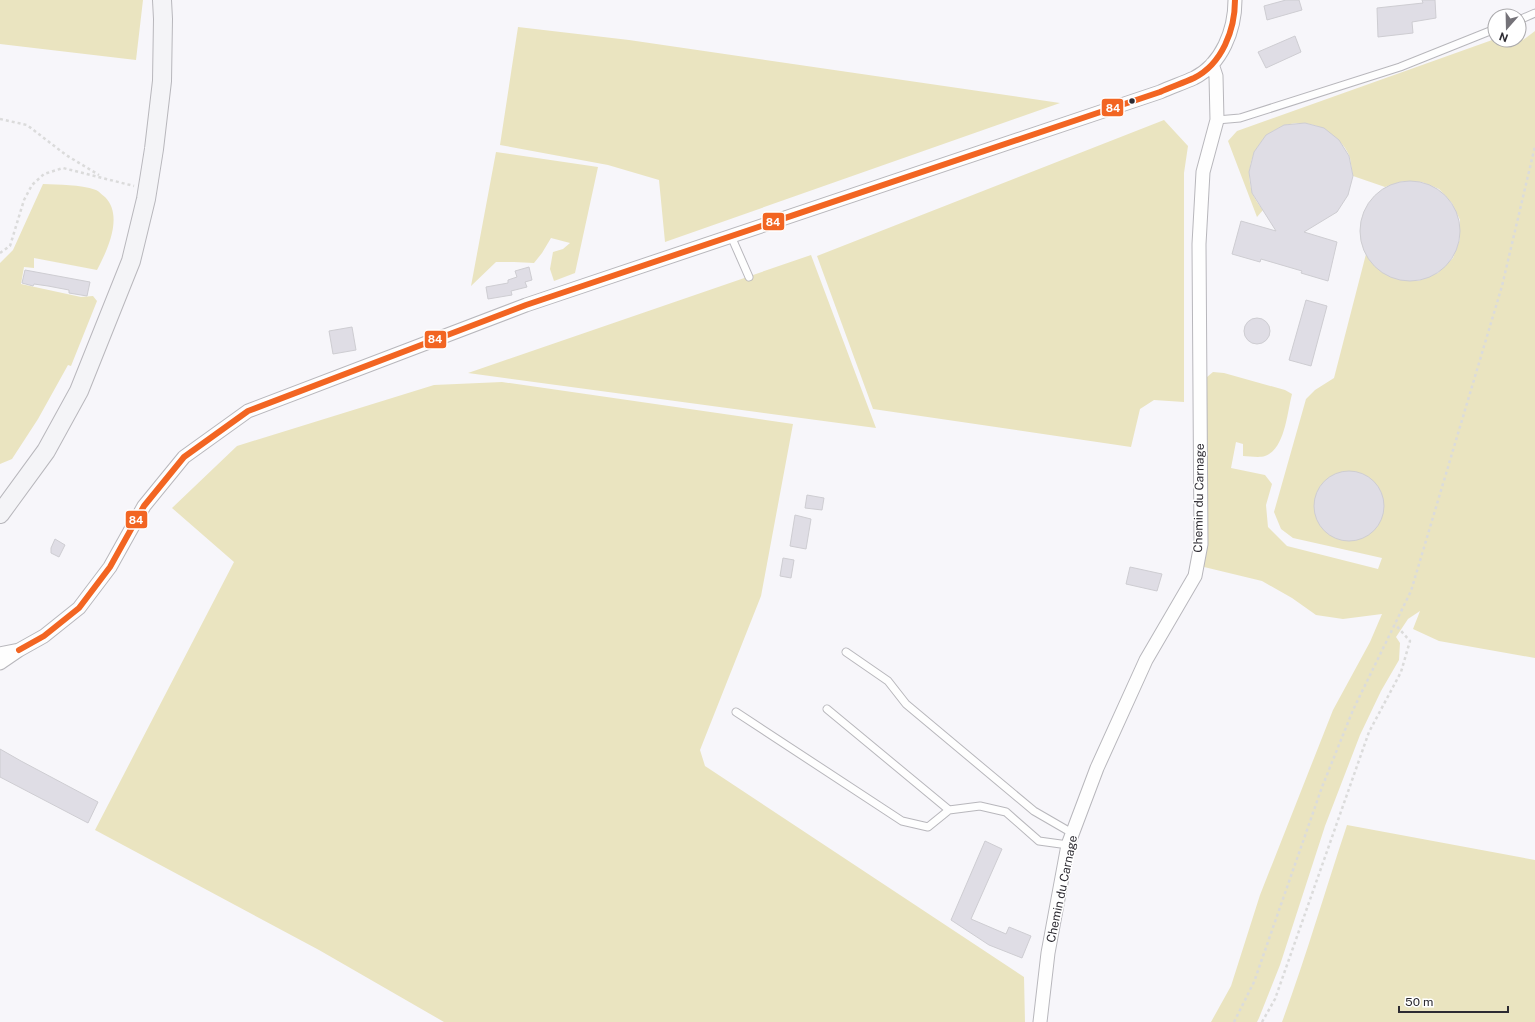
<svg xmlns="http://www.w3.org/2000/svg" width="1535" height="1022" font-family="'Public Sans',sans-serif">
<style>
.green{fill:#eae4c0}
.building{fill:#dfdde5;stroke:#cecdd2}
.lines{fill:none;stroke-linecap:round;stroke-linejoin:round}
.service-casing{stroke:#b8b7bc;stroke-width:9}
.minor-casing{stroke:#b8b7bc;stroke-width:15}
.secondary-casing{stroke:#b8b7bc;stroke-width:20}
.path{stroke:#dbdbdb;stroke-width:2.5;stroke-dasharray:3 3;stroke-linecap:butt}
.service{stroke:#fefefe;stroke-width:7}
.minor{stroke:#fefefe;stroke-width:13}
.secondary{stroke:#f4f4f7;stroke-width:18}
.bus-1-casing{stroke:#fff;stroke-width:9}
.bus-1{stroke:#f26522;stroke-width:6}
.bus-dot{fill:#2d2b32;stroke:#fff;stroke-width:1.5}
.labels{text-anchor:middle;stroke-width:3;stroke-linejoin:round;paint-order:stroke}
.street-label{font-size:12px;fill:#2d2b32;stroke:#fff}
.line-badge{stroke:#fff;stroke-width:1.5}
.badge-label{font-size:11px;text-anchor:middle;font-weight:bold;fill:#fff}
</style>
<rect width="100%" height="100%" fill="#f7f6fa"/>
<!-- green -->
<path class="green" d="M0 0H143L136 60 0 44Z
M518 27 629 40 1060 103 665 242 659 180 608 165 500 145Z
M1525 28 1523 40 1535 31V658L1439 641 1413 629 1420 611 1408 619 1396 637 1400 643 1399 660 1381 691 1360 735 1325 826 1280 965 1259 1018 1257 1022H1211L1231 986 1260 895 1333 710 1370 642 1382 614 1343 619 1316 615 1292 598 1262 581 1204 567 1207 377 1213 372 1224 373 1285 390 1292 394C1287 413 1285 449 1265 456 1259 458 1249 456 1243 456V444L1236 442 1231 468 1265 475 1272 484 1266 505 1268 527 1287 546 1378 569 1382 558 1293 538 1281 529 1274 512 1306 399 1315 390 1334 378 1366 254 1378 269 1396 279 1418 281 1438 273 1453 258 1460 239V220L1452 203 1439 189 1422 182 1403 181 1385 187 1353 176C1352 170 1351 164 1350 158 1347 148 1339 140 1331 134 1290 103 1237 143 1252 192 1254 198 1259 205 1263 210L1257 217 1228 141 1237 131 1495 39 1519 40V31Z
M1164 120 1188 146 1184 173V402L1154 400 1140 409 1131 447 873 409 817 256Z
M496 152 598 167 575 273 554 281 550 269 553 252 563 249 570 243 551 238 542 253 534 263 514 262H496L471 286Z
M43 184C60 185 79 184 96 190 99 191 102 195 105 197 124 216 107 251 97 270L34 258V268L24 267 21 284 81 297 93 296 97 301 71 366 68 365 38 419 12 459 0 464V263L13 250Z
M811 255 876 428 468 373Z
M502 382 793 424 761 596 700 750 705 766 1024 977 1025 1022H444L319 950 95 830 234 562 172 508 237 446 434 385Z
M1347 825 1535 860V1022H1282C1306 957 1325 891 1347 825Z"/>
<!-- building -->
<path class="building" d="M1286 0H1299L1302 10 1267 20 1264 6Z
M1422 0H1435L1436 18 1412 22 1413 33 1378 37 1377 8 1423 3Z
M1295 36 1301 52 1266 68 1258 52Z
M1305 123 1324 128 1339 140 1349 156 1353 176 1348 195 1337 212 1304 232 1337 242 1328 281 1301 273 1302 271 1261 259 1260 262 1232 254 1241 221 1276 231 1252 193 1249 172 1254 152 1266 135 1284 125Z
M1360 231a50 50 0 1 1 100 0a50 50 0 1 1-100 0Z
M529 267 532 280 525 282 527 287 511 291 512 295 488 299 486 287 508 283V280L517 277 515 271Z
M25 270 90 282 87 296 69 293V290L48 286 34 284 33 286 22 283Z
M1306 300 1327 306 1311 366 1289 360Z
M1244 331a13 13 0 1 1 26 0a13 13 0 1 1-26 0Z
M352 327 356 350 333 354 329 331Z
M1314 506a35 35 0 1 1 70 0a35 35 0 1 1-70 0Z
M807 495 824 498 822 510 805 508Z
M795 515 811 519 806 549 790 546Z
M55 539 65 545 59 557 51 553V548Z
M783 558 794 560 791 578 780 576Z
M1130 567 1162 574 1157 591 1126 584Z
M0 749 21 761 98 802 88 823 0 777Z
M985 841 1002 849 971 919 1006 934 1009 927 1031 936 1022 958 989 945 951 920Z"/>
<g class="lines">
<!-- service casing -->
<g class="service-casing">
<path id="service" d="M1519 20 1535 13
M1217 120 1240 118 1400 67 1495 29
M731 236 749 277
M846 652 888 681 906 704 1034 811 1072 833
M827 709 949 810 980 806 1006 812 1039 841 1068 845
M736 712 902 821 928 827 949 810"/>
</g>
<!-- minor casing -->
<g class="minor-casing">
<path id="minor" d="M19 650 44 636 79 608 110 567 144 506 184 457 248 411 526 305 1160 92C1171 87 1183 83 1194 78 1222 64 1235 30 1235 0
M0 654 19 650 0 663
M1040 1022 1048 953 1068 845 1097 768 1146 660 1195 576 1201 544 1199 244 1203 172 1217 120 1216 76 1212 64"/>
</g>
<!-- secondary casing -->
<g class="secondary-casing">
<path id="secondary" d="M0 514 46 451 79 391 131 261 146 199 154 149 162 81 163 19 162 0"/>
</g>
<!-- path -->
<path class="path" d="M0 119 27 125 66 155 99 175
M0 253 10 246 24 200 32 185 44 174 63 168 134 186
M1234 1022 1254 982 1322 787 1353 710 1411 591 1502 286 1535 146
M1262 1022 1275 999 1369 732 1401 672 1410 641 1395 624"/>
<!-- service -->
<use href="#service" class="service"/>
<!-- minor -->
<use href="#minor" class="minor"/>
<!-- secondary -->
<use href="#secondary" class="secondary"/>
<!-- bus-1 casing -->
<g class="bus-1-casing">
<path id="bus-1" d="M19 650 44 636 79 608 110 567 144 506 184 457 248 411 526 305 1160 92C1171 87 1183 83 1194 78 1222 64 1235 30 1235 0"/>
</g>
<!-- bus-1 -->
<use href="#bus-1" class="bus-1"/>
</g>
<!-- markers -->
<circle class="bus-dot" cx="1132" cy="101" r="3.5"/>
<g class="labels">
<!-- street labels -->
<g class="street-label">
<text transform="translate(1199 498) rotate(-89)" y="4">Chemin du Carnage</text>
<text transform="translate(1062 889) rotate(-78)" y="4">Chemin du Carnage</text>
</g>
</g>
<g class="line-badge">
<rect x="1101" y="98" width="23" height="19" rx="4" fill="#f26522"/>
<rect x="762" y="212" width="23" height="19" rx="4" fill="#f26522"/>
<rect x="424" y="330" width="23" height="19" rx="4" fill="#f26522"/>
<rect x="125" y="510" width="23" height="19" rx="4" fill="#f26522"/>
</g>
<g class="badge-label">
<text x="1113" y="112">84</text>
<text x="773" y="226">84</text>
<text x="435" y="343">84</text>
<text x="136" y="524">84</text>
</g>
<!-- north arrow -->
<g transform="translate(1507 28) rotate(200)"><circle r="19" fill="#ffffff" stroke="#abaaad"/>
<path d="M0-3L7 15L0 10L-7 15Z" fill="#747278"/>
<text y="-6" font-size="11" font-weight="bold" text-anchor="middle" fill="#2d2b32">N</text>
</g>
<!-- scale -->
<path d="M1399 1006v6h109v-6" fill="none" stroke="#2d2b32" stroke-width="2"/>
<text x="1405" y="1006" font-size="12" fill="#2d2b32" stroke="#ffffff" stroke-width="3" paint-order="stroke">50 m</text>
</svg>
